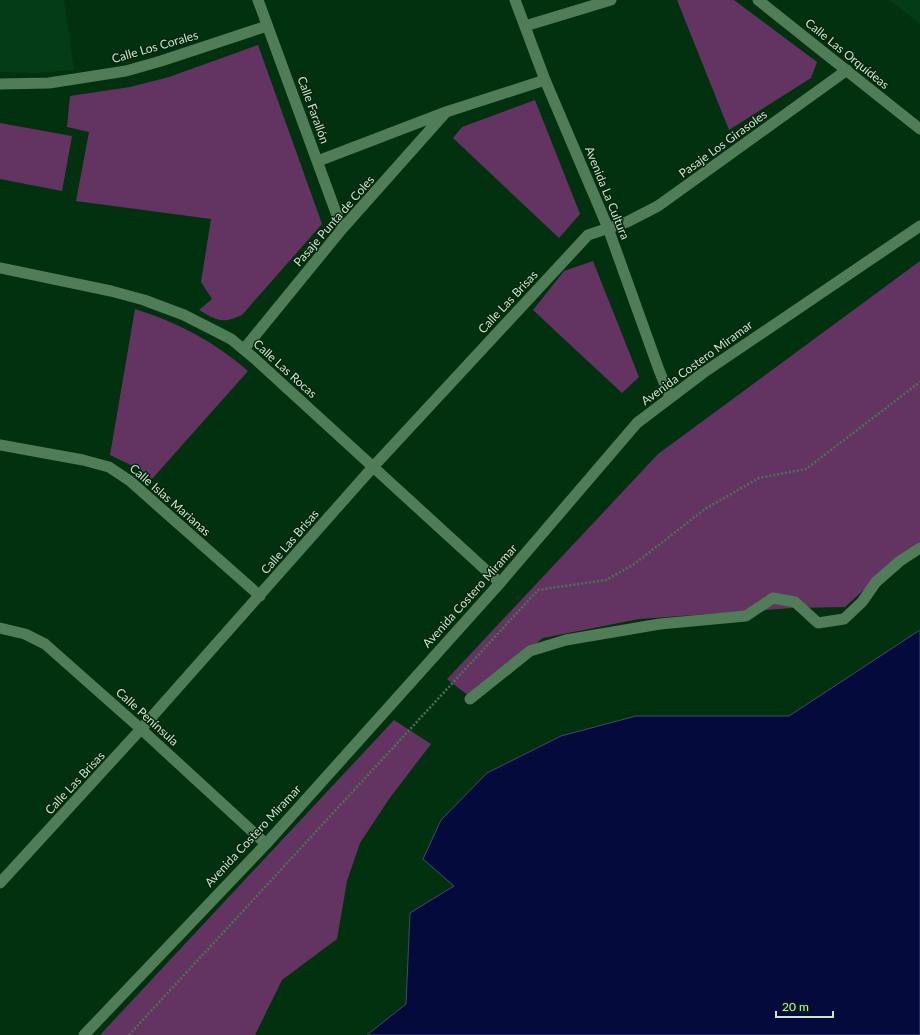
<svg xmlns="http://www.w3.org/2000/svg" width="920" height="1035" font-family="Lato,sans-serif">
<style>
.built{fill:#043c17}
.green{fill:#633462}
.water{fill:#050a3d;stroke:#414b68}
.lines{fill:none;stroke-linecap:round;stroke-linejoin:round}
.path{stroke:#4c7255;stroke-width:2.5;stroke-dasharray:2 2;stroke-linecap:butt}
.pedestrian{stroke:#507d58;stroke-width:11}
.minor{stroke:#507d58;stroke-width:11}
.tertiary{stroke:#507d58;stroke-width:11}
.labels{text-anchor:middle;stroke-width:3;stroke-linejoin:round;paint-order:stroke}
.street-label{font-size:12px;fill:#cce3ce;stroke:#04260c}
</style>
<rect width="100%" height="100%" fill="#023110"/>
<!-- built -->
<path class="built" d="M0 0H64L74 70 37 73 0 72Z
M889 0H920V24Z"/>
<!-- green -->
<path class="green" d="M677 0H734L817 62 811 78 729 130Z
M258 45 322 224 242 315C222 324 218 321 199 310L212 299 201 282 211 219 76 201 89 132 67 127 70 96 130 87 169 77Z
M535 100 580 214 559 238 453 138 462 127Z
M0 123 72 136 62 191 0 179Z
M593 261 639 377 622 393 533 310 564 271Z
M920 261V542L879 576 845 607 792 608 639 619 543 638 469 696 447 679 658 454Z
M135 309C177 322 215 342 248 371L152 479 141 470 110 455Z
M394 720 431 744 389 799 360 843 347 881 337 939 282 980 255 1035H100Z"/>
<!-- water -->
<path class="water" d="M920 630V1035H367L406 1004 410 913 454 886 423 859 441 820 487 773 561 736 636 716H789Z"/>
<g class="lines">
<!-- path -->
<path class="path" d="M129 1035 538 590 606 580 633 565 705 509 759 478 806 469 920 382"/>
<!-- pedestrian -->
<path class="pedestrian" d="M470 699 530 651 566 640 660 624 746 616 773 598 795 602 818 623 844 619 862 602 876 582 900 561 920 548"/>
<!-- minor -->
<path class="minor" d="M258 0 342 229
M515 0 545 80 608 228 659 370 670 397
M758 0 920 129
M525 26 611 0
M0 84 49 83 126 71 161 61 267 26
M318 161 446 112 545 80
M0 268 111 291 144 300 184 315 231 339 254 358 500 583
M244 349 342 229 446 112
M0 445 83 460 109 467 130 481 260 596
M0 628 25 634 45 644 141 729 266 844
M0 883 141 729 373 467 588 235 627 222 658 206 847 70"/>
<!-- tertiary -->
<path class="tertiary" d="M84 1035 266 844 500 583 637 423 703 373 920 226"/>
</g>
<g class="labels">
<!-- street labels -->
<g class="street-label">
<text transform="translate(155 47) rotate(-16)" y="4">Calle Los Corales</text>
<text transform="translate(847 54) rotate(39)" y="4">Calle Las Orquídeas</text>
<text transform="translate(313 110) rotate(70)" y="4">Calle Farallón</text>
<text transform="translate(723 144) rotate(-36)" y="4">Pasaje Los Girasoles</text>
<text transform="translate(607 193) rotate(68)" y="4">Avenida La Cultura</text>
<text transform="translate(334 221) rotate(-49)" y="4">Pasaje Punta de Coles</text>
<text transform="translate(508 302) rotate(-47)" y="4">Calle Las Brisas</text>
<text transform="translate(697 363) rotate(-36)" y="4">Avenida Costero Miramar</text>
<text transform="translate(285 369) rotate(42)" y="4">Calle Las Rocas</text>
<text transform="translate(170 500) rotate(41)" y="4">Calle Islas Marianas</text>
<text transform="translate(290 542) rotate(-49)" y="4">Calle Las Brisas</text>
<text transform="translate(470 596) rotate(-48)" y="4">Avenida Costero Miramar</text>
<text transform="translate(147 717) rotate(42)" y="4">Calle Península</text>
<text transform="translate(75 783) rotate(-47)" y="4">Calle Las Brisas</text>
<text transform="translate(253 836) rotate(-47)" y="4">Avenida Costero Miramar</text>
</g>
</g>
<!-- scale -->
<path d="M776 1011v6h57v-6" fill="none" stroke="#cce3ce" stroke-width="2"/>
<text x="782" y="1011" font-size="12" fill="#cce3ce" stroke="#04260c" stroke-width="3" paint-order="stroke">20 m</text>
</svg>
